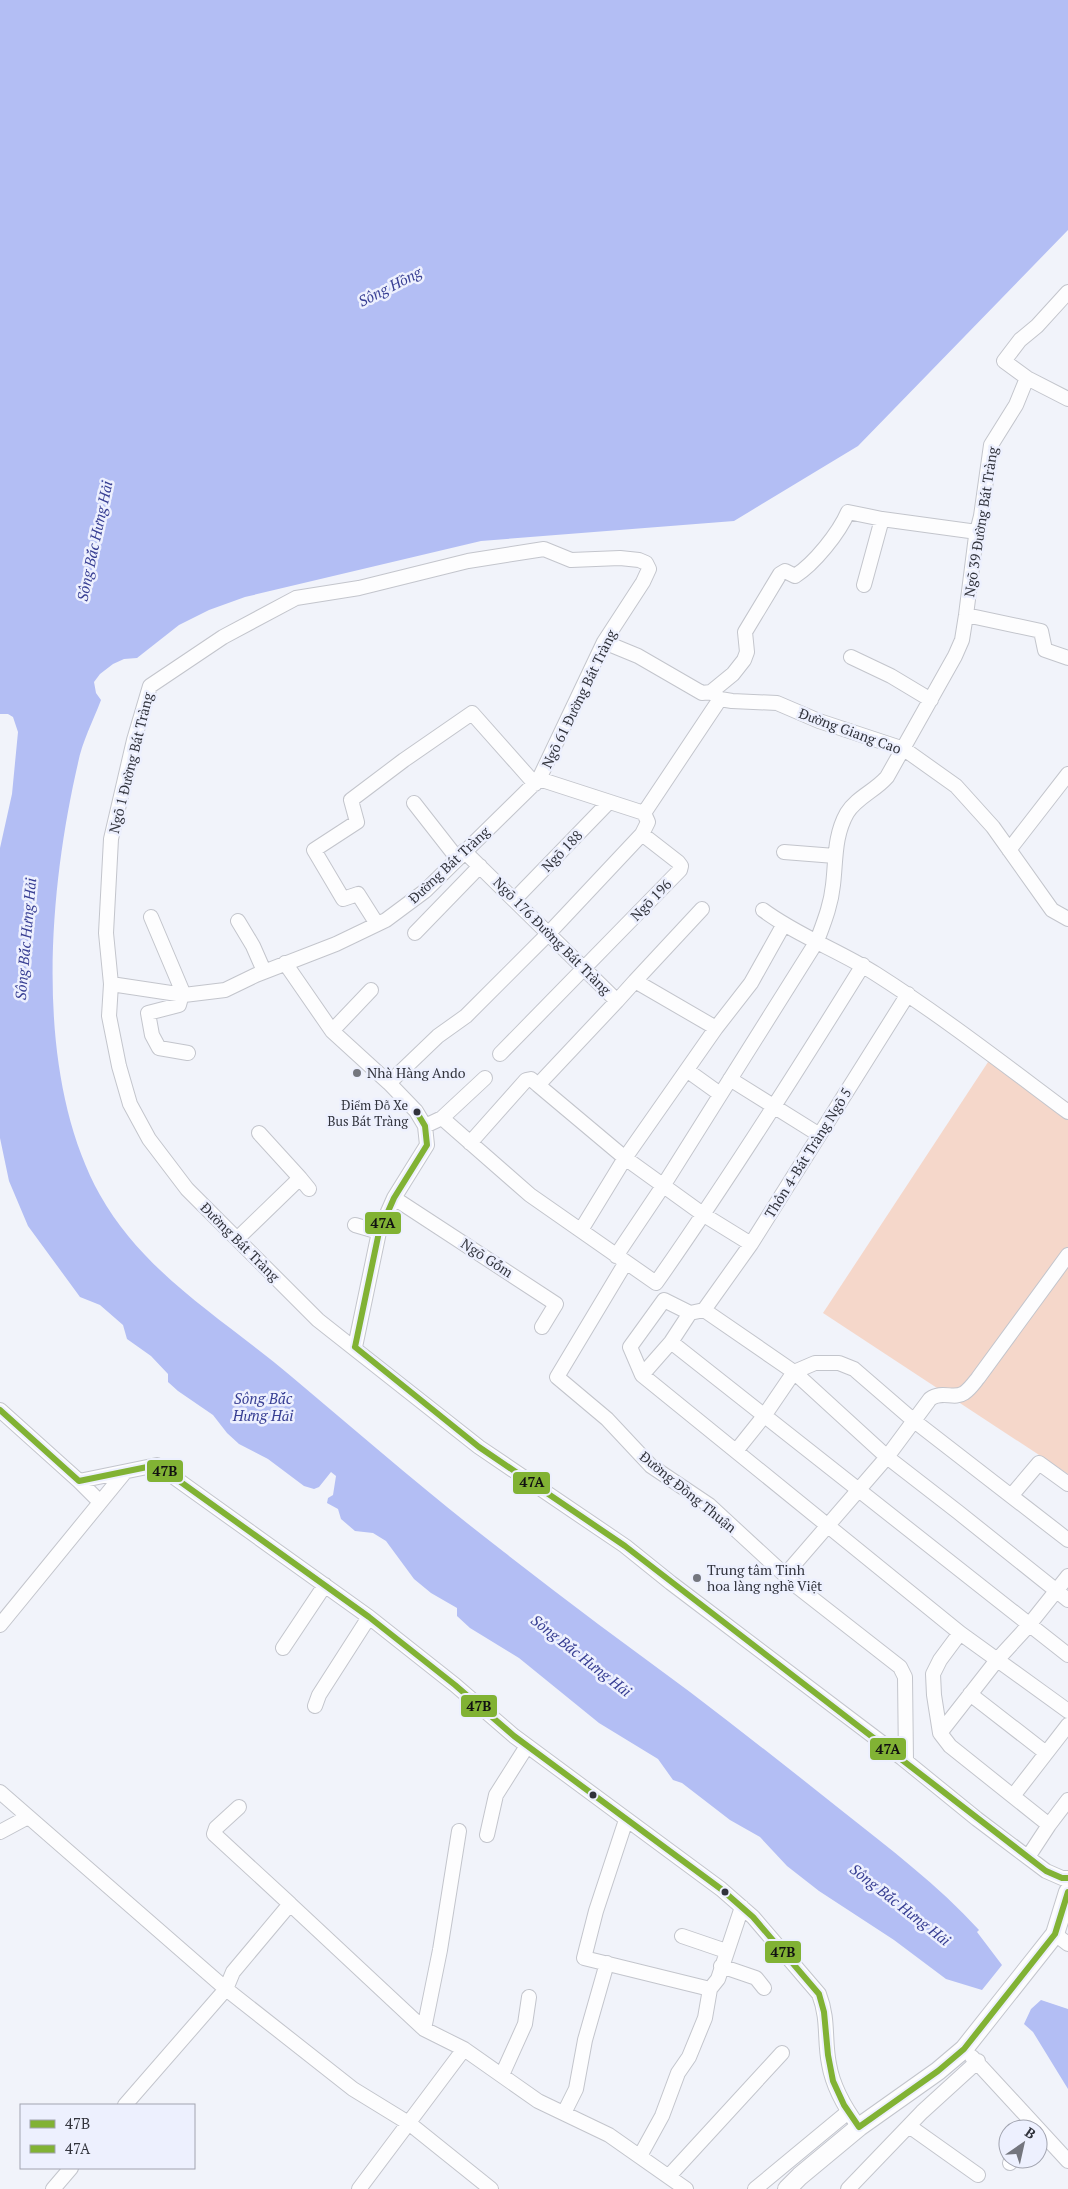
<svg xmlns="http://www.w3.org/2000/svg" width="1068" height="2189" font-family="'PT Serif',serif">
<style>
.green{fill:#f5d7ca}
.water{fill:#b3bef4}
.lines{fill:none;stroke-linecap:round;stroke-linejoin:round}
.minor-casing{stroke:#c3c5cc;stroke-width:16}
.major-casing{stroke:#c3c5cc;stroke-width:20}
.minor{stroke:#fdfdfe;stroke-width:14}
.major{stroke:#fdfdfe;stroke-width:18}
.bus-1-casing{stroke:#edf0fe;stroke-width:10}
.bus-2-casing{stroke:#edf0fe;stroke-width:10}
.bus-1{stroke:#81b234;stroke-width:6}
.bus-2{stroke:#81b234;stroke-width:6}
.poi-dot{fill:#74767e;stroke:#edf0fe;stroke-width:2}
.bus-dot{fill:#31333c;stroke:#edf0fe;stroke-width:2}
.labels{text-anchor:middle;stroke-width:5;stroke-linejoin:round;paint-order:stroke}
.bus-label{font-size:13px;fill:#31333c;stroke:#edf0fe;text-anchor:end}
.street-label{font-size:14px;fill:#31333c;stroke:#edf0fe}
.poi-label{font-size:14px;fill:#31333c;stroke:#edf0fe;text-anchor:start}
.water-label{font-size:15px;font-style:italic;fill:#373e93;stroke:#edf0fe}
.line-badge{stroke:#edf0fe;stroke-width:2}
.pale-badge-label{font-size:14px;text-anchor:middle;font-weight:bold;fill:#111}
</style>
<rect width="100%" height="100%" fill="#f1f3fa"/>
<!-- green -->
<path class="green" d="M992 1056 1068 1102V1474L823 1313Z"/>
<!-- water -->
<path class="water" d="M0 0H1068V230L858 446 734 521 481 541 245 597 209 610 179 625 137 658 124 659 113 664 100 674 94 682 96 693 101 700C93 721 82 742 78 763 48 893 33 1074 100 1195 144 1274 225 1320 292 1377 362 1436 431 1496 504 1552 565 1600 628 1646 690 1692 741 1731 791 1770 841 1810 889 1848 938 1885 979 1930L977 1932 1002 1965 982 1990 946 1979 894 1940 819 1891 787 1866 760 1837 730 1820 682 1783 673 1780 658 1759 599 1723 519 1658 470 1628 457 1616V1608L431 1593 414 1579 386 1541 373 1533 355 1531 341 1519 338 1509 327 1503 328 1498 333 1495 336 1476 331 1472 319 1487 314 1489 304 1486 268 1459 239 1444 227 1433 213 1415 178 1391 168 1382V1374L151 1356 127 1339 123 1325 100 1305 80 1297 28 1226 9 1181 0 1138V848L12 794 18 732 13 717 8 714H0Z
M1041 2000 1068 2009V2089L1033 2032 1024 2024 1031 2009Z"/>
<g class="lines">
<!-- minor casing -->
<g class="minor-casing">
<path id="minor" d="M1068 292 1037 326 1020 340 1004 361 1027 378 1068 399
M864 585 882 519
M966 615 1041 631 1045 650 1068 658
M604 642 638 656 702 693 711 692 720 699 732 701 777 703 819 721 904 749 956 786 993 827 1052 910 1068 919
M851 657 891 676 931 700
M711 692 733 674 744 660 747 652 745 632 780 574 785 571 795 576C814 564 839 533 848 512L882 519 977 532
M539 779 604 642 643 582 649 569 646 563 639 560 620 558 571 560 544 549 468 561 359 588 296 598 223 637 150 686 134 740 111 839 106 933 111 984 109 1016 119 1066 130 1104 149 1139 187 1189 318 1320 479 1447 625 1546 671 1583 902 1758 977 1819 1046 1871 1062 1878H1068
M414 803 457 858
M1009 850 1068 774
M464 851 617 1001 635 981 716 1028
M784 852 835 856
M515 899 609 802
M763 910C798 936 840 951 876 974 942 1016 1005 1065 1068 1112
M151 917 184 995
M238 921 253 946 264 971
M377 924 358 894 343 899 314 850 357 822 351 800 404 760 472 713 535 784
M415 933 480 866
M285 963 332 1031 389 1083 416 1111 425 1126 427 1145 394 1198 379 1232 355 1347
M635 981 702 909
M111 984 184 995 225 990 256 975 336 944 386 920 425 891 539 779 644 813 720 699
M182 994 179 1005 148 1013 152 1035 159 1048 188 1053
M617 1001 538 1085 625 1158 704 1215 751 1244
M332 1031 371 990
M500 1054 680 870 681 866 678 862 642 834
M688 1071 720 1094
M730 1079 818 1134
M389 1083 438 1036 466 1016 549 933 642 834 648 822 644 813
M442 1118 485 1078
M425 1126 442 1118 530 1195 656 1283C729 1179 796 1073 863 965
M470 1143 526 1080 531 1079 538 1085
M300 1178 309 1189
M394 1198 556 1304 542 1327
M355 1225 379 1232
M581 1230 625 1158 716 1028 751 983 784 924
M237 1239 300 1178 259 1133
M616 1256 663 1186 817 941C824 922 831 905 833 885 836 860 834 836 847 813 857 797 875 791 887 777L955 656 962 640 966 615 976 536 981 516 991 445 1016 405 1027 378
M626 1262 557 1377 607 1419 651 1466 709 1505 799 1588 900 1667 905 1677 906 1761
M704 1310 751 1244 908 994
M671 1342 1068 1655
M642 1375 630 1347 664 1300 690 1313
M0 1410 79 1481 157 1465 369 1617 455 1685 514 1736 721 1889 753 1917 819 1994C829 2020 824 2039 829 2064 833 2088 845 2108 859 2127
M736 1451 764 1416 794 1372 815 1363H839L854 1369 913 1420 1068 1540
M79 1481 100 1502
M1011 1496 1039 1463 1068 1484
M785 1575 887 1457 930 1399C942 1390 954 1400 964 1393 970 1389 974 1383 978 1378L1068 1255
M0 1625 125 1472
M960 1633 1068 1711
M283 1648 325 1585
M970 1694 1046 1753
M315 1706 319 1695 369 1617
M940 1733 997 1660 1029 1625 1068 1576
M0 1792 226 1989 353 2089 410 2124 491 2189
M1013 1796 1068 1725
M239 1807 216 1828 214 1834 290 1904
M626 1820 596 1911 584 1958 710 1989 718 1979 742 1907
M1049 1825 1068 1800
M0 1832 28 1817
M487 1835 496 1795 527 1746
M1028 1857 1049 1825 950 1746 940 1733 934 1695 933 1674 940 1660 960 1633 642 1375 671 1342 690 1313 704 1310 794 1372 887 1457 958 1512 1068 1600
M1055 1934 1068 1944
M682 1936 726 1951
M721 1966 756 1978 764 1988
M424 2029 440 1950 459 1831
M972 2057 1068 2161
M502 2075 525 2024 529 1997
M125 2105 226 1989 233 1972 290 1904 424 2029 464 2049 538 2101 609 2135 686 2189
M564 2113 576 2089 585 2040 607 1963
M909 2126 978 2175
M640 2156 662 2116 678 2073 689 2057 705 2018 710 1989
M1010 2163 1013 2159
M669 2176 782 2053
M53 2189 71 2168
M359 2189 464 2049
M755 2189 848 2112
M848 2189 922 2112 978 2061"/>
</g>
<!-- major casing -->
<g class="major-casing">
<path id="major" d="M787 2189 800 2176 859 2127 938 2071 964 2049 1055 1934 1068 1892"/>
</g>
<!-- minor -->
<use href="#minor" class="minor"/>
<!-- major -->
<use href="#major" class="major"/>
<!-- bus-1 casing -->
<g class="bus-1-casing">
<path id="bus-1" d="M0 1410 79 1481 157 1465 369 1617 455 1685 514 1736 721 1889 753 1917 819 1994 824 2012 828 2055 833 2081 844 2105 859 2127
M859 2127 938 2071 964 2049 1055 1934 1068 1892"/>
</g>
<!-- bus-2 casing -->
<g class="bus-2-casing">
<path id="bus-2" d="M355 1347 479 1447 625 1546 1046 1871 1062 1878H1068
M355 1347 379 1232 394 1198 427 1145 425 1126 416 1111"/>
</g>
<!-- bus-1 -->
<use href="#bus-1" class="bus-1"/>
<!-- bus-2 -->
<use href="#bus-2" class="bus-2"/>
</g>
<!-- markers -->
<g class="poi-dot">
<circle cx="357" cy="1073" r="5"/>
<circle cx="697" cy="1578" r="5"/>
</g>
<g class="bus-dot">
<circle cx="417" cy="1112" r="4.5"/>
<circle cx="593" cy="1795" r="4.5"/>
<circle cx="725" cy="1892" r="4.5"/>
</g>
<g class="labels">
<!-- bus labels -->
<g class="bus-label">
<text x="408" y="1110">Điểm Đỗ Xe<tspan x="408" dy="16">Bus Bát Tràng</tspan></text>
</g>
<!-- street labels -->
<g class="street-label">
<text transform="translate(981 522) rotate(-81)" y="5">Ngõ 39 Đường Bát Tràng</text>
<text transform="translate(579 699) rotate(-64)" y="5">Ngõ 61 Đường Bát Tràng</text>
<text transform="translate(850 731) rotate(20)" y="5">Đường Giang Cao</text>
<text transform="translate(131 763) rotate(-76)" y="5">Ngõ 1 Đường Bát Tràng</text>
<text transform="translate(562 851) rotate(-46)" y="5">Ngõ 188</text>
<text transform="translate(449 865) rotate(-43)" y="5">Đường Bát Tràng</text>
<text transform="translate(651 900) rotate(-46)" y="5">Ngõ 196</text>
<text transform="translate(552 936) rotate(45)" y="5">Ngõ 176 Đường Bát Tràng</text>
<text transform="translate(808 1153) rotate(-58)" y="5">Thôn 4-Bát Tràng Ngõ 5</text>
<text transform="translate(240 1242) rotate(45)" y="5">Đường Bát Tràng</text>
<text transform="translate(487 1258) rotate(33)" y="5">Ngõ Gốm</text>
<text transform="translate(688 1492) rotate(39)" y="5">Đường Đồng Thuận</text>
</g>
<!-- poi labels -->
<g class="poi-label">
<text x="367" y="1078">Nhà Hàng Ando</text>
<text x="707" y="1575">Trung tâm Tinh<tspan x="707" dy="16">hoa làng nghề Việt</tspan></text>
</g>
<!-- water labels -->
<g class="water-label">
<text transform="translate(390 287) rotate(-27)" y="5">Sông Hồng</text>
<text transform="translate(95 541) rotate(-78)" y="5">Sông Bắc Hưng Hải</text>
<text transform="translate(26 939) rotate(-85)" y="5">Sông Bắc Hưng Hải</text>
<text x="263" y="1404">Sông Bắc<tspan x="263" dy="17">Hưng Hải</tspan></text>
<text transform="translate(581 1656) rotate(38)" y="5">Sông Bắc Hưng Hải</text>
<text transform="translate(900 1905) rotate(38)" y="5">Sông Bắc Hưng Hải</text>
</g>
</g>
<g class="line-badge">
<rect x="364" y="1211" width="38" height="24" rx="5" fill="#81b234"/>
<rect x="146" y="1459" width="38" height="24" rx="5" fill="#81b234"/>
<rect x="512" y="1471" width="39" height="24" rx="5" fill="#81b234"/>
<rect x="460" y="1694" width="38" height="24" rx="5" fill="#81b234"/>
<rect x="869" y="1737" width="38" height="24" rx="5" fill="#81b234"/>
<rect x="764" y="1940" width="38" height="24" rx="5" fill="#81b234"/>
</g>
<g class="pale-badge-label">
<text x="383" y="1228">47A</text>
<text x="165" y="1476">47B</text>
<text x="532" y="1487">47A</text>
<text x="479" y="1711">47B</text>
<text x="888" y="1754">47A</text>
<text x="783" y="1957">47B</text>
</g>
<!-- legend -->
<rect x="20" y="2104" width="175" height="65" fill="#edf0fe" stroke="#a2a4b0"/>
<rect x="30" y="2120" width="25" height="8" fill="#81b234" stroke="#a2a4b0"/>
<text x="65" y="2129" font-size="15" fill="#31333c">47B</text>
<rect x="30" y="2145" width="25" height="8" fill="#81b234" stroke="#a2a4b0"/>
<text x="65" y="2154" font-size="15" fill="#31333c">47A</text>
<!-- north arrow -->
<g transform="translate(1023 2144) rotate(34)"><circle r="24" fill="#edf0fe" stroke="#a2a4b0"/>
<path d="M0-4L9 19L0 12L-9 19Z" fill="#74767e"/>
<text y="-8" font-size="14" font-weight="bold" text-anchor="middle" fill="#31333c">B</text>
</g>
</svg>
